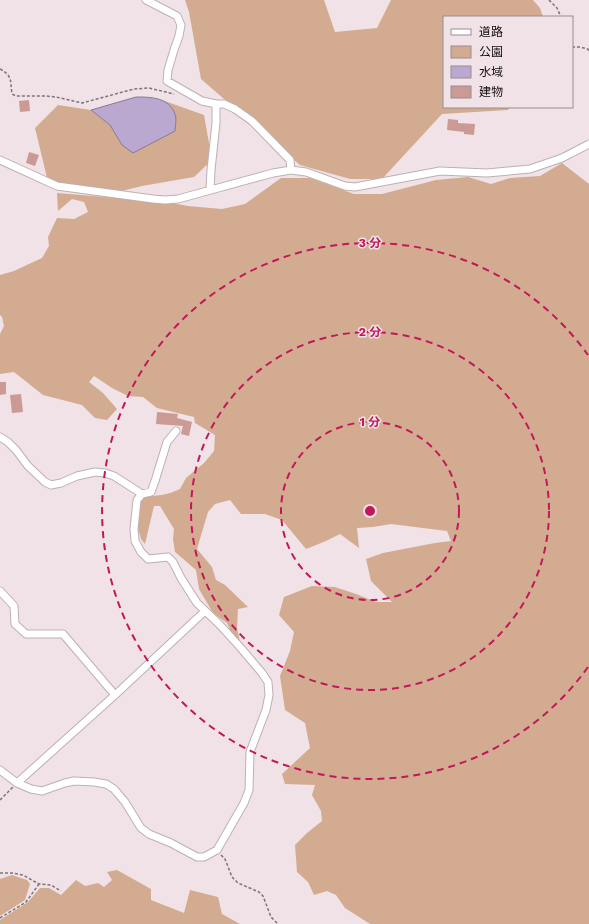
<svg xmlns="http://www.w3.org/2000/svg" width="589" height="924" font-family="'Work Sans','Noto Sans JP',sans-serif">
<style>
.green{fill:#d3ab91}
.water{fill:#baa8d0;stroke:#877a96}
.building{fill:#cc9a94}
.lines{fill:none;stroke-linecap:round;stroke-linejoin:round}
.minor-casing{stroke:#bdb0b3;stroke-width:9}
.path{stroke:#7d7477;stroke-width:1.5;stroke-dasharray:3 2;stroke-linecap:butt}
.minor{stroke:#fff;stroke-width:7}
.ring{fill:none;stroke:#c2185b;stroke-width:2;stroke-dasharray:7 5}
.centre{fill:#c2185b;stroke:#f0e2e6;stroke-width:2}
.ring-label{font-size:12px;text-anchor:middle;font-weight:bold;fill:#c2185b;stroke:#f0e2e6;stroke-width:3;stroke-linejoin:round;paint-order:stroke}
</style>
<rect width="100%" height="100%" fill="#f0e2e6"/>
<!-- green -->
<path class="green" d="M185 0H324L335 32 377 28 391 0H533L540 8 543 17H444V107H510L508 110 442 114 382 179H350L300 165 201 79 189 12Z
M162 100 204 115 212 160 194 177 142 186 110 194 48 182 35 128 58 105 91 110 110 125 122 145 175 115Z
M562 163 589 184V924H370L345 908 336 895 327 891 314 895 308 882 297 872 295 845 307 833 322 821 321 811 312 795 315 785 285 784 282 774 310 748 305 723 285 710 280 676 290 651 294 632 279 615 284 597 312 586 335 587 356 594 376 602H392L371 581 366 559 383 553 435 543 451 541 447 531 391 524 373 527 357 528 359 548 340 534 326 541 306 549 282 520 265 514H241L230 500 215 504 208 512 197 549 212 567 216 580 225 585 248 607 238 609 237 628 240 642 234 638 227 623 213 613 199 589 196 570 175 552 173 539 174 529 160 506H154L145 544 141 539 135 517 142 497C155 496 168 495 180 489L186 478 204 463 214 451 215 435 195 423 194 417 157 408 143 397 128 396 112 388 94 376 89 382 103 393 117 409 107 420 95 418 82 405 43 395 14 372 0 374V334L4 326 2 317 0 315V275L14 271 42 258 49 246 48 237 57 218 74 219 88 212 84 202 72 199 58 211 57 193 166 202 188 206 222 209 245 204 281 178H310L354 194H382L436 180 468 177 491 184 510 178 540 176Z
M117 870 151 889V900L184 913 190 890 218 897 222 914 240 924H0V920L28 902 40 888H49L61 895 76 880 85 886 98 883 104 887 112 880 107 872Z
M12 875 27 880 30 884 25 900 0 916V879Z"/>
<!-- water -->
<path class="water" d="M136 97C150 97 169 97 175 114 177 119 175 126 175 131L133 153 122 145 110 125 91 110Z"/>
<!-- building -->
<path class="building" d="M29 100 30 111 20 112 19 101Z
M448 119 458 120V123L475 124 474 135 464 134V132L447 130Z
M29 152 39 155 35 166 26 163Z
M0 382H6V394L0 395Z
M21 394 23 412 12 413 10 395Z
M157 412 178 414 177 418 192 422 189 436 181 434 183 426 156 424Z"/>
<g class="lines">
<!-- minor casing -->
<g class="minor-casing">
<path id="minor" d="M146 0 177 16 181 25 179 36 174 50 168 70 167 81 202 101 216 104H224L235 109 252 121 290 160 291 170
M0 160 57 186 153 199 165 200 178 199 273 173 291 170 306 172 345 186 355 187 440 171 487 173 530 169 562 158 589 144
M210 190 211 170 216 123V104
M0 437 8 442 16 450 28 466 45 482 51 485 61 483 77 476 95 472 105 473 114 476 142 494
M0 591 14 606 15 624 26 634H63L115 695
M0 770 17 783 31 789 42 791 65 783 74 781 94 782 106 784 114 789 125 802 141 828 149 834 171 843 197 857H204L217 850 244 803 249 790 250 752 266 710 269 695 268 682 262 673 240 647 219 624 197 603 181 578 173 562 168 557 148 559 141 552 135 541 134 529 137 500 142 494 151 492 155 481 167 442 176 431
M17 783 115 695 205 611"/>
</g>
<!-- path -->
<path class="path" d="M549 0 557 8 561 17
M572 47H580L588 49 589 52
M0 69C13 76 10 81 12 94L16 96H46L56 97 82 103 134 89 149 88 174 94
M0 800 13 787
M221 855 225 859 232 877 238 883 259 892 263 896 271 917 278 924
M0 873H12L23 875 39 884 51 885 61 891
M0 918 26 902 39 884"/>
<!-- minor -->
<use href="#minor" class="minor"/>
</g>
<!-- distance rings -->
<g class="ring">
<circle cx="370" cy="511" r="89"/>
<circle cx="370" cy="511" r="179"/>
<path d="M588 667A268 268 0 1 1 588 355"/>
</g>
<circle cx="370" cy="511" r="6" class="centre"/>
<g class="ring-label">
<text x="370" y="247">3 分</text>
<text x="370" y="336">2 分</text>
<text x="370" y="426">1 分</text>
</g>
<!-- legend -->
<rect x="443" y="16" width="130" height="92" fill="#f0e2e6" stroke="#978d90"/>
<rect x="451" y="29" width="20" height="6" fill="#ffffff" stroke="#978d90"/>
<text x="479" y="36" font-size="12" fill="#110d0e">道路</text>
<rect x="451" y="46" width="20" height="12" fill="#d3ab91" stroke="#978d90"/>
<text x="479" y="56" font-size="12" fill="#110d0e">公園</text>
<rect x="451" y="66" width="20" height="12" fill="#baa8d0" stroke="#978d90"/>
<text x="479" y="76" font-size="12" fill="#110d0e">水域</text>
<rect x="451" y="86" width="20" height="12" fill="#cc9a94" stroke="#978d90"/>
<text x="479" y="96" font-size="12" fill="#110d0e">建物</text>
</svg>
